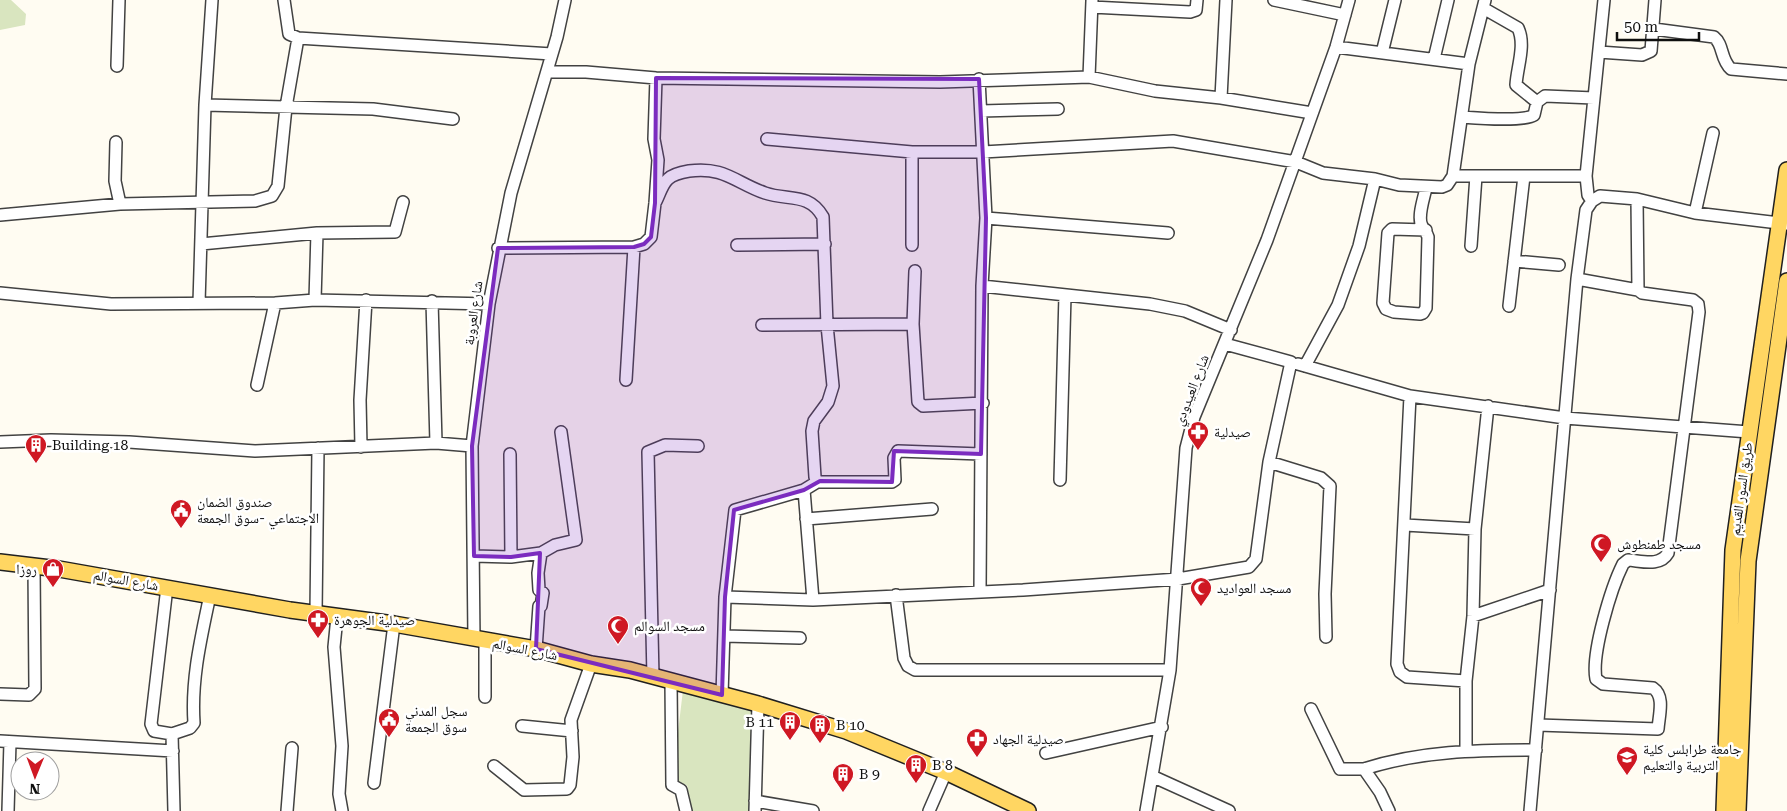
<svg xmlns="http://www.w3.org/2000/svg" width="1787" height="811" font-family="'Roboto Serif','Noto Naskh Arabic',serif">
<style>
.cemetery{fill:#d9e5bf}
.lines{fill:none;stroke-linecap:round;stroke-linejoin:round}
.minor-casing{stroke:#424242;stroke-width:14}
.major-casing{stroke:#202020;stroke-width:18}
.minor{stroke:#fff;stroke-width:11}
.major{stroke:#ffd662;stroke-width:15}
.marked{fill:#7b2cbf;fill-opacity:0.2;stroke:#7b2cbf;stroke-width:4;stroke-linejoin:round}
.labels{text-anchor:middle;stroke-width:5;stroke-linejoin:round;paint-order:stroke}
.street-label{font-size:14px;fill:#0f0f0f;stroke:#fff}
.poi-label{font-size:14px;fill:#0f0f0f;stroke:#fff;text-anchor:start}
</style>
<rect width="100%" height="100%" fill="#fffcf2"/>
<!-- cemetery -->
<path class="cemetery" d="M0 0H11L26 14 25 25 0 30Z
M683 690 752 711 751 811H692L687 785 676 784 675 757Z"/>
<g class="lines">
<!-- minor casing -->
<g class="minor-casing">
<path id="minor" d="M1274 0 1345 15
M1092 7 1190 12 1196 10 1197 0
M1483 8 1518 28C1526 45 1517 67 1516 85L1537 102
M1654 29 1714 37C1724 45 1720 59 1731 69L1787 74
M298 38 552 54
M1336 47 1469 64
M1599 52 1642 55 1651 51 1655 0
M1382 53 1395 0
M1434 59 1448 0
M117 66 119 0
M547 72H586L656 78 940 82 1089 77 1155 91 1221 98 1312 113
M1089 77 1092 1
M979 79 986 218 982 286 980 592
M1221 98 1226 0
M205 105 373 109 453 119
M981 111 1058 109
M1462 117C1476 118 1524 122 1534 115L1537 102 1545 96 1594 98
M767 139 912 152H983L1173 141 1296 162 1323 173 1375 179 1399 185 1442 187 1447 185 1453 176 1469 64 1485 0
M116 142 115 181 120 204
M1453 176H1586
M1592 201 1588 195 1586 176 1604 0
M655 203C659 196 662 184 668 179 673 174 683 172 689 171 724 166 736 183 765 193 788 201 809 192 823 217L827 325 833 386 828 402 814 421 812 431 815 477 817 482 804 490 813 600
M1695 213 1713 133
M0 215 120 204 255 201 272 196 278 186 286 107 298 38 289 34 284 0
M986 218 1168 233
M1426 230 1392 229 1388 233 1383 303 1386 309 1394 312 1420 314 1423 313 1426 308 1428 237C1427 233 1424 230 1422 226 1417 217 1424 198 1426 188
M317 233 395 232 403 202
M201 244 317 233 315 300
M737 245 825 244
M912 245V152
M1471 246 1476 176
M498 248 634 247 644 244 651 237 655 203 658 160 654 139 656 78
M1514 261 1559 265
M915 271 913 324 918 402 923 406 983 403
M1577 279 1638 290
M982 286 1150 304 1185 311 1231 330
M0 293 111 304 275 303 315 300 489 304
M432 301 436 443
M199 303 205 105 212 0
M1509 306 1524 176
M762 325 913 324
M1298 364 1410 396
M1305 366 1338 305 1359 246 1375 179
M626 380 634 247
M257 385 275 303
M0 442 51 440 129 442 255 451 436 443 472 446
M361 447 360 400 366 300
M510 454 511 557 541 553 555 545 576 540 561 432
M1269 462 1321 478 1330 486 1325 594 1326 637
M1060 480 1065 295
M817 482H892L895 480 894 458 898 451 981 454
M806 519 932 509
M1405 525 1475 529
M474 556 511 557
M167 587 151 724 154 731 172 734
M896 595 904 658 908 666 915 670H1170
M725 597 735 510 804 490
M316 613 318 448
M1473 616 1550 590
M337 617 334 647 342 746 339 794 342 811
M724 636 800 638
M474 639 472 446 489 304 511 193 557 37 565 0
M536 649 539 606H541L543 593 539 590 538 573 541 553
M653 677 648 452 665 445 698 446
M1466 681 1407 677 1400 672 1397 664 1410 396 1565 418 1749 432
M671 682 672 785 681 790 686 811
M0 694 29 695 35 689 34 566
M722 695 725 597 813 600 1023 590 1178 579 1249 567 1256 559 1269 462 1291 362 1225 344
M485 697V641
M1311 709 1340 769H1364
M1538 725 1658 729C1659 715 1665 696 1653 688L1603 684 1596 679C1591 654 1611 588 1623 564L1628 560C1642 561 1660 567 1668 553L1699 312 1698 304 1693 300 1642 293 1638 290 1637 199
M522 726 572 731
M0 741 173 751
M1466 750V681L1473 616 1475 529 1488 406
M1046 753 1162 727
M494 766 524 790 567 789 570 785 573 757 571 720 591 664
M1154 777 1229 811
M374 783 394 624
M755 801 813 811
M8 811 10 742
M174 811 172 734 190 728 194 723C191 679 201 638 210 595
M287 811 292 748
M755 811 758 704
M929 811 946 772
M1146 811 1170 670 1184 476 1186 448 1194 417 1267 240 1336 47 1349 0
M1389 811 1380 792 1364 769C1420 751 1477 750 1536 750
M1530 811 1577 279 1586 210 1592 201 1600 196 1637 199 1695 213 1787 224"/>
</g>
<!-- major casing -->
<g class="major-casing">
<path id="major" d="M0 562 59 569 290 610 394 624 536 649 591 664 630 670 758 704 846 731 946 772 1028 811
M1724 811 1733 550 1787 170
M1738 811 1748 561 1787 281"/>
</g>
<!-- minor -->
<use href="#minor" class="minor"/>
<!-- major -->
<use href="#major" class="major"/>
</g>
<!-- marked area -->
<path class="marked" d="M656 78 979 79 986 218 981 454 894 451 892 482 820 481 804 490 734 510 725 597 722 695 536 649 540 553 511 557 474 556 472 446 498 248 634 247 644 244 651 237 655 203Z"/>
<!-- icons -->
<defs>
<g id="pharmacy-pin" transform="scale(1.125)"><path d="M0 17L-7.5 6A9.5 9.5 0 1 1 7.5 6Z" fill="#cf1823" stroke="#fff"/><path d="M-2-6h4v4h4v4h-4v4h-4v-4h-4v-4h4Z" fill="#fff"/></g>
<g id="building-pin" transform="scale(1.125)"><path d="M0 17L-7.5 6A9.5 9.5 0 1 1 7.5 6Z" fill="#cf1823" stroke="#fff"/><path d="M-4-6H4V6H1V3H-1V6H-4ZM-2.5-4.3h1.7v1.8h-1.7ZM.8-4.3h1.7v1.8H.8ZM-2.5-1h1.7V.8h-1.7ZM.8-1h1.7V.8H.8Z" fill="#fff"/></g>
<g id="civic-pin" transform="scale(1.125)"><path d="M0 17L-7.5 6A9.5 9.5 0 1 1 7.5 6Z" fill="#cf1823" stroke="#fff"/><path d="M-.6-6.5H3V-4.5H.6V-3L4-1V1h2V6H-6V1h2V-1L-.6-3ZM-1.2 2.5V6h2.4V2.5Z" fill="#fff"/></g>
<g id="mosque-pin" transform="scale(1.125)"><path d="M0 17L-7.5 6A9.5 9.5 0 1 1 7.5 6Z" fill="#cf1823" stroke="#fff"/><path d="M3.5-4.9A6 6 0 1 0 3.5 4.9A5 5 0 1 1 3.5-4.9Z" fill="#fff"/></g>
<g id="shop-pin" transform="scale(1.125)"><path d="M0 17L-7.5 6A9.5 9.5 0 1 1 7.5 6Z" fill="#cf1823" stroke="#fff"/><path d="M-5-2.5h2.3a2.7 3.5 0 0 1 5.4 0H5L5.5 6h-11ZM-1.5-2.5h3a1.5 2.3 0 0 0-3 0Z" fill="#fff"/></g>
<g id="university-pin" transform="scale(1.125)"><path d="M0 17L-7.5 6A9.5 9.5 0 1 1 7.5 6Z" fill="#cf1823" stroke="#fff"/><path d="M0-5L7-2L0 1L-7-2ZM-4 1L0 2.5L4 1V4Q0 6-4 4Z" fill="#fff"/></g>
</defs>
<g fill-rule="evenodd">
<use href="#pharmacy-pin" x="1198" y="432"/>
<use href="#building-pin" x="36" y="445"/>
<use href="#civic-pin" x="181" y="510"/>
<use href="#mosque-pin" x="1601" y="544"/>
<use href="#shop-pin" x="53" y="569"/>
<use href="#mosque-pin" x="1201" y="588"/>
<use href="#pharmacy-pin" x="318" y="620"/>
<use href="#mosque-pin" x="618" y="626"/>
<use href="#civic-pin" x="389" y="719"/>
<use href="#building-pin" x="790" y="722"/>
<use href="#building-pin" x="820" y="725"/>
<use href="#pharmacy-pin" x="977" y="739"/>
<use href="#university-pin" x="1627" y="757"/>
<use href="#building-pin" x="916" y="765"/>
<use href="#building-pin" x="843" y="774"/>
</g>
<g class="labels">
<!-- street labels -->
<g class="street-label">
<text transform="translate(473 313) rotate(-82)" y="5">شارع العروبة</text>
<text transform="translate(1191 390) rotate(-69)" y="5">شارع العيدودي</text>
<text transform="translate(1741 489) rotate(-82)" y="5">طريق السور القديم</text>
<text transform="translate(126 580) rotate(10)" y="5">شارع السوالم</text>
<text transform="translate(525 649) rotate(11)" y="5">شارع السوالم</text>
</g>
<!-- poi labels -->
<g class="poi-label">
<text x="1214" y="437">صيدلية</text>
<text x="52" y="450">Building 18</text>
<text x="197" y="507">صندوق الضمان<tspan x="197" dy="16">الاجتماعي -سوق الجمعة</tspan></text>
<text x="1617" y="549">مسجد طمنطوش</text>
<text x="37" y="574" text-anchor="end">روزا</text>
<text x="1217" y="593">مسجد العواديد</text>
<text x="334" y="625">صيدلية الجوهرة</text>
<text x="634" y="631">مسجد السوالم</text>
<text x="405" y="716">سجل المدني<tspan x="405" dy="16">سوق الجمعة</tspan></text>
<text x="774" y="727" text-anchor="end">B 11</text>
<text x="836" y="730">B 10</text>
<text x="993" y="744">صيدلية الجهاد</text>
<text x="1643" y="754">جامعة طرابلس كلية<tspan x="1643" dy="16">التربية والتعليم</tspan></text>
<text x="932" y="770">B 8</text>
<text x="859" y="779">B 9</text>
</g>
</g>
<!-- north arrow -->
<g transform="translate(35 776) rotate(181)"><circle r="24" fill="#ffffff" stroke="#9f9f9f"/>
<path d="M0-4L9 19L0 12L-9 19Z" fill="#cf1823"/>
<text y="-8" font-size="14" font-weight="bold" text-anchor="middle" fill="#0f0f0f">N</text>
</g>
<!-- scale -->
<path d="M1617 32v8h82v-8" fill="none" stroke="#0f0f0f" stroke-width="2.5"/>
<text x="1624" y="32" font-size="15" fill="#0f0f0f" stroke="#ffffff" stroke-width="4" paint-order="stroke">50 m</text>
</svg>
